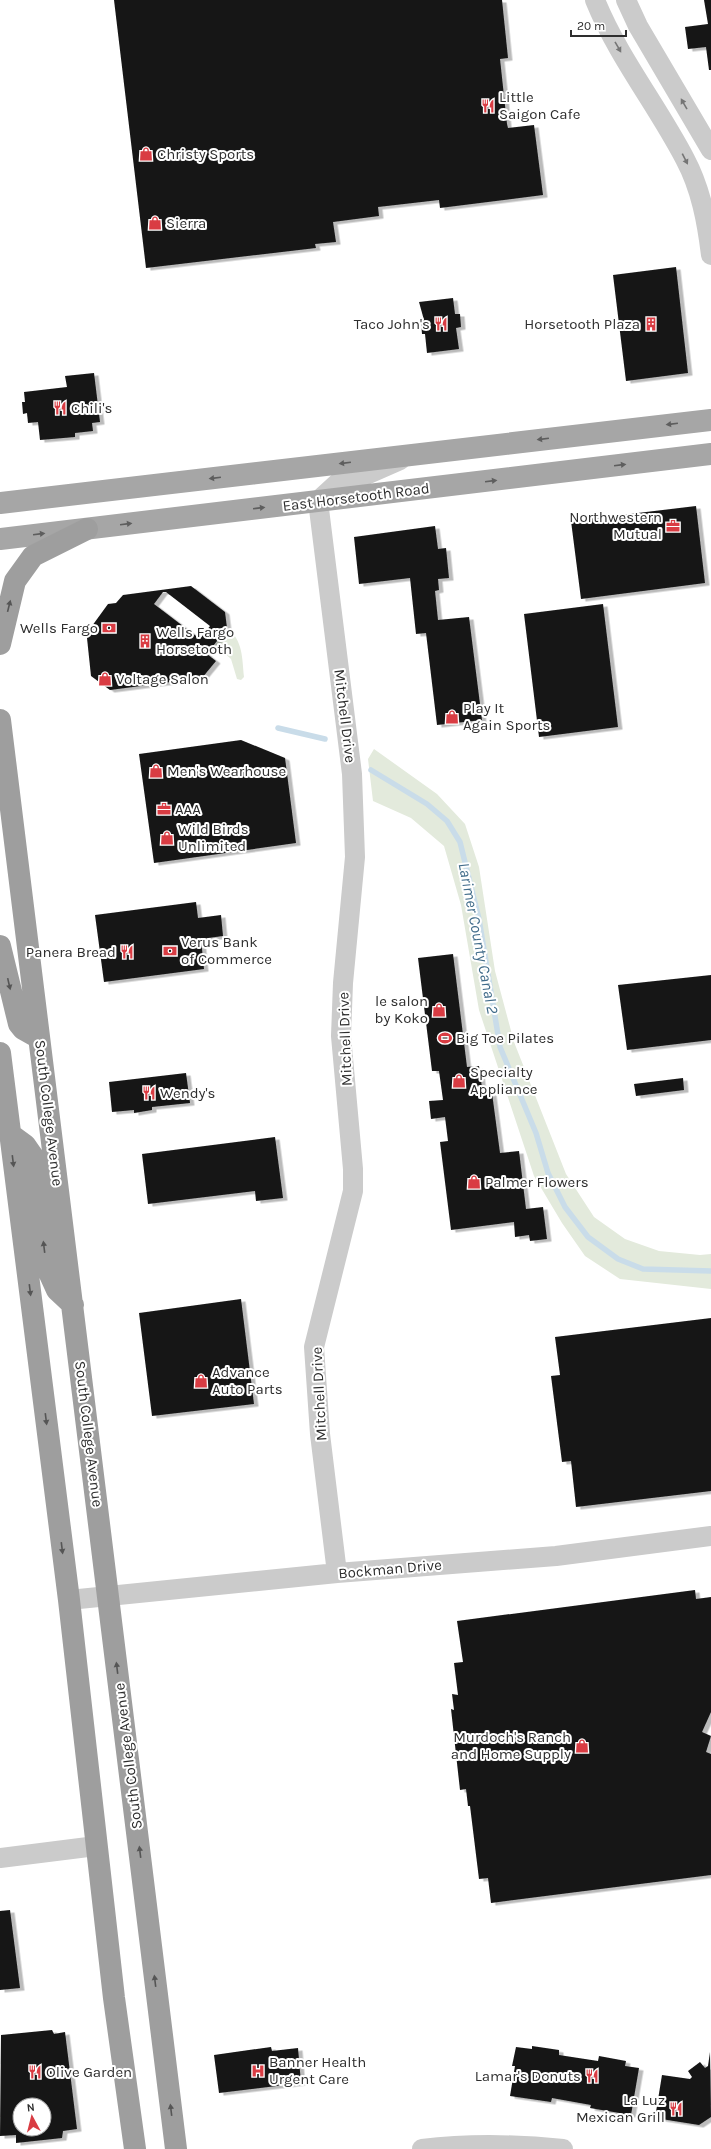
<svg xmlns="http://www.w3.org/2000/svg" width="711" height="2149" font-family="Karla,sans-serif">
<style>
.green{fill:#e3eadc}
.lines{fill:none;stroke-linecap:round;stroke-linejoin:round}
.stream{stroke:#c9dce9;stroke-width:5.5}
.building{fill:#151515;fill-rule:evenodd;filter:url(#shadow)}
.minor{stroke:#cbcbcb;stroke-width:20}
.primary{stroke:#a6a6a6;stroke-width:22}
.trunk{stroke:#9e9e9e;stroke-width:22}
.oneway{fill:#757575}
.oneway2{fill:#5e5e5e}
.oneway3{fill:#555}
.labels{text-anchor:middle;stroke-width:4;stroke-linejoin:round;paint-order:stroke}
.poi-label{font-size:15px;fill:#2e2e2e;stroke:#fff;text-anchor:start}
.street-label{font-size:15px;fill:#2e2e2e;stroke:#fff}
.water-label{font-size:16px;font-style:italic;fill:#416c8a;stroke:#fff}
</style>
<defs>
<filter id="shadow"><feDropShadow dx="4.5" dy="2.5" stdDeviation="0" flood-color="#0004"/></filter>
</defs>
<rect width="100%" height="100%" fill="#fff"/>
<!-- green -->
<path class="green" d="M228 628C243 642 242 657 244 677L241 680 237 679 231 659 215 645Z
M374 749 437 794 465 824 479 867 495 971 514 1042 566 1174 594 1217 625 1239 659 1251 700 1255 711 1254V1289L620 1279 585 1256 562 1223 534 1176 479 1010 461 905 444 846 411 818 373 801 368 759Z"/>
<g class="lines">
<!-- stream -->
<path class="stream" d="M278 728 325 739
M371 770 427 804 447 821 460 842 479 919 500 1047 536 1133 548 1173 565 1207 588 1237 618 1259 643 1269 711 1271"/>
</g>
<!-- building -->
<path class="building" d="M114 0H502L508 58 500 59 507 124 508 128 534 125 543 195 440 208 439 200 378 207 379 216 333 222 336 242 315 244 316 248 146 268Z
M704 0H711V70H709L706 47 688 49 685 27 708 24Z
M676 267 688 373 626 381 613 275Z
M453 298 455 314H460L461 327 456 328 459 349 427 353 425 334H422L421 321 424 320 419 302Z
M94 373 100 422 92 423 93 431 75 433V437L40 440 38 422 28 423 27 413 23 414 22 402H25L24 392 67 387 65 376Z
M696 506 705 583 581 599 571 521Z
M435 526 438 549 446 548 449 578 438 579 439 590 435 591 438 620 469 617 482 720 437 725 426 633 416 634 410 578 359 584 354 537Z
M191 586 225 612 227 628 207 654 216 661 202 678 110 690 91 676 87 638 93 630 92 626 108 604 116 603 123 595ZM163 592H166L210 626 200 639 154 604Z
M603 604 618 727 539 737 524 614Z
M241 740 285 758 296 843 154 863 139 754Z
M196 902 198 918 221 915 223 936 201 939 204 969 104 982 95 915Z
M453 954 467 1067 479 1066 483 1095 492 1093 500 1153 519 1151 526 1209 543 1207 547 1239 530 1241 529 1235 515 1237 514 1222 451 1230 440 1142 448 1141 445 1117 431 1119 429 1101 443 1100 439 1071H432L418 958Z
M711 975V1040L627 1050 618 985Z
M186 1073 190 1103 152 1107V1110L134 1113V1110L112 1112 109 1082Z
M683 1078 684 1090 636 1096 634 1084Z
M275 1137 283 1198 256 1201 255 1191 148 1204 142 1154Z
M241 1299 254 1404 152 1416 139 1313Z
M711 1318V1491L576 1507 571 1461 562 1462 551 1376 560 1375 555 1337Z
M695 1590 696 1599 711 1597V1712L702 1732 711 1736 706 1752 711 1754V1875L491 1903 488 1878 479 1879 470 1806H468L466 1789 460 1790 451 1709 454 1710 452 1694 458 1695 454 1663 463 1662 457 1621Z
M10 1910 20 1988 0 1990V1911Z
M52 2030 54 2034 65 2032 77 2129 63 2131 62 2138 16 2143V2135L0 2136 1 2035ZM20 2105H44V2129H20Z
M532 2046 559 2050V2055L598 2061 599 2056 626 2061 625 2066 639 2068 631 2115 590 2108 591 2105 552 2098 551 2102 510 2096 515 2066H512L516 2047 532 2049Z
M271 2047 272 2051 298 2048 301 2083 219 2093 214 2055Z
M710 2052 711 2117 699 2125 655 2118 662 2075 690 2079 692 2077 688 2071 700 2062 705 2068 708 2066Z"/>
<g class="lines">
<!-- minor -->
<path class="minor" d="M595 0C618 57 657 105 685 159 701 189 707 222 711 255
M626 0 638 26 711 150
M337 1573 320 1434 314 1347 353 1191V1169L341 1036 343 983 355 857 352 774 318 501 341 480 359 478 400 460
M69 1600 337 1573 556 1556 711 1536
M0 1858 96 1846
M422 2149C471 2143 514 2144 563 2149"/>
<!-- primary -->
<path class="primary" d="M0 503 711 420
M0 539 711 454"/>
<!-- trunk -->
<path class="trunk" d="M0 644 15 581 33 556 87 529
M0 720 176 2149
M0 946 19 1024 23 1029 39 1038
M0 1053 69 1600 114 1998 135 2149
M10 1134 25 1145 34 1158 47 1268 57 1290 73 1305"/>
</g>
<!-- one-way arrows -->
<defs><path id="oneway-solid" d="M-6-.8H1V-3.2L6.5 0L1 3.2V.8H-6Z"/></defs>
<g class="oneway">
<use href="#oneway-solid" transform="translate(618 47) rotate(60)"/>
<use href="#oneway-solid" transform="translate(684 104) rotate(-120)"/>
<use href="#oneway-solid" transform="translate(685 159) rotate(63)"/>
</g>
<g class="oneway2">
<use href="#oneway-solid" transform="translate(672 424) rotate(173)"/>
<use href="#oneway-solid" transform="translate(543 439) rotate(173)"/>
<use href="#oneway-solid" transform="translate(345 463) rotate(173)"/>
<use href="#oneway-solid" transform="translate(620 465) rotate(-7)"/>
<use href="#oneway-solid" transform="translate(215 478) rotate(173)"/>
<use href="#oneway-solid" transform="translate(491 481) rotate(-7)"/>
<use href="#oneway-solid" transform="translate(259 508) rotate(-7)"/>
<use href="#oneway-solid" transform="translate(126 524) rotate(-7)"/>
<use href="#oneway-solid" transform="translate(39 534) rotate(-7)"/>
</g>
<g class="oneway3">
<use href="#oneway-solid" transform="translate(9 606) rotate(-76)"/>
<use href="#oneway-solid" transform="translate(9 984) rotate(77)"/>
<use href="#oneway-solid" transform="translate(13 1161) rotate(83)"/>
<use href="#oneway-solid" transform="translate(44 1247) rotate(-97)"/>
<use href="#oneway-solid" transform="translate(30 1290) rotate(83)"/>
<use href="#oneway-solid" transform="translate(46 1419) rotate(83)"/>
<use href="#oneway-solid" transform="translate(62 1548) rotate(83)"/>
<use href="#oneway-solid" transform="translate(117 1668) rotate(-97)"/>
<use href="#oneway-solid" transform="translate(140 1852) rotate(-97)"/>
<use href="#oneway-solid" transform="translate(155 1981) rotate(-97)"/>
<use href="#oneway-solid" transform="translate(171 2110) rotate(-97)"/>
</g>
<!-- icons -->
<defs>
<g id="restaurant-bare" transform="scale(1.08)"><path d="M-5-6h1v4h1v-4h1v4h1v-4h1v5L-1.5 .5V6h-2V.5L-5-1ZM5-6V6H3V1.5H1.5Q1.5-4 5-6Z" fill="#d93c43" stroke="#fff" stroke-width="2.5" paint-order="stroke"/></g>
<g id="shop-bare" transform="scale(1.08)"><path d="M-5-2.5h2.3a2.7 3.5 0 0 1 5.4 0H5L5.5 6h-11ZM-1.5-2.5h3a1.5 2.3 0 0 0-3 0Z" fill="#d93c43" stroke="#fff" stroke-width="2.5" paint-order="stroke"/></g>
<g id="building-bare" transform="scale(1.08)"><path d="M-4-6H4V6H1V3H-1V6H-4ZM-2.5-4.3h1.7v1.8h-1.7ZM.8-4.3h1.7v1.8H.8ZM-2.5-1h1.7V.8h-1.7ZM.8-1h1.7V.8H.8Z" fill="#d93c43" stroke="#fff" stroke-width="2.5" paint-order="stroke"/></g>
<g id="office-bare" transform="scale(1.08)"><path d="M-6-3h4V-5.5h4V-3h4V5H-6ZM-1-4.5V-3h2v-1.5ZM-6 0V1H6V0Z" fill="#d93c43" stroke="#fff" stroke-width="2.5" paint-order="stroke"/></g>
<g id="bank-bare" transform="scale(1.08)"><path d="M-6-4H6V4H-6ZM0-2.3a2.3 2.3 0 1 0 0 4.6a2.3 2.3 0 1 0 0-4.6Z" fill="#d93c43" stroke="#fff" stroke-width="2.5" paint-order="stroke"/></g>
<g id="stadium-bare" transform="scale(1.08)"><path d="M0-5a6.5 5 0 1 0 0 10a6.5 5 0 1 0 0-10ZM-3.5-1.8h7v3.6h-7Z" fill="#d93c43" stroke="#fff" stroke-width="2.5" paint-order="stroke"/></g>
<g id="hospital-bare" transform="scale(1.08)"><path d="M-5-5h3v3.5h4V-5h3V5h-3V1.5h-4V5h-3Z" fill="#d93c43" stroke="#fff" stroke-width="2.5" paint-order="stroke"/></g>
</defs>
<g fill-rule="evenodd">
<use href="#restaurant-bare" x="488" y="106"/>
<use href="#shop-bare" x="146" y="154"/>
<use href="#shop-bare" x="155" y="223"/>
<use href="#restaurant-bare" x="441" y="324"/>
<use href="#building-bare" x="651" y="324"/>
<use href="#restaurant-bare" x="60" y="408"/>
<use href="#office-bare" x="673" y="526"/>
<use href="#bank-bare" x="109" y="628"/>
<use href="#building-bare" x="145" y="641"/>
<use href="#shop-bare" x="105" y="679"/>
<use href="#shop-bare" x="452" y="717"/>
<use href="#shop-bare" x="156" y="771"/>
<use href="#office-bare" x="164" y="809"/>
<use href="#shop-bare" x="167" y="838"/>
<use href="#bank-bare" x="170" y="951"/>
<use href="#restaurant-bare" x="127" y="952"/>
<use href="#shop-bare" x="439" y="1010"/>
<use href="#stadium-bare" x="445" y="1038"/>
<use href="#shop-bare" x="459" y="1081"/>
<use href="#restaurant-bare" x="149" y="1093"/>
<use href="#shop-bare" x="474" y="1182"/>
<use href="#shop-bare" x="201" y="1381"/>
<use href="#shop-bare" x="582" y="1746"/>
<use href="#hospital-bare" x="258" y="2071"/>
<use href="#restaurant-bare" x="35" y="2072"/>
<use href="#restaurant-bare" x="592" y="2076"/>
<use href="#restaurant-bare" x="676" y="2109"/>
</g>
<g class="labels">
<!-- poi labels -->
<g class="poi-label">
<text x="499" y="102">Little<tspan x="499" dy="17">Saigon Cafe</tspan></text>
<text x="157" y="159">Christy Sports</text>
<text x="166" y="228">Sierra</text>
<text x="430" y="329" text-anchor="end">Taco John's</text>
<text x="640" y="329" text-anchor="end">Horsetooth Plaza</text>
<text x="71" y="413">Chili's</text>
<text x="662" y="522" text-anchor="end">Northwestern<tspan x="662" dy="17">Mutual</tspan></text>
<text x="98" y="633" text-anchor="end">Wells Fargo</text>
<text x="156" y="637">Wells Fargo<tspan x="156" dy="17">Horsetooth</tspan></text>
<text x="116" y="684">Voltage Salon</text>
<text x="463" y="713">Play It<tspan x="463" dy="17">Again Sports</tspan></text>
<text x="167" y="776">Men's Wearhouse</text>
<text x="175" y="814">AAA</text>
<text x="178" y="834">Wild Birds<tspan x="178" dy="17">Unlimited</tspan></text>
<text x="181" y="947">Verus Bank<tspan x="181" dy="17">of Commerce</tspan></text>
<text x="116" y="957" text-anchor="end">Panera Bread</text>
<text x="428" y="1006" text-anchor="end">le salon<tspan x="428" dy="17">by Koko</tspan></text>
<text x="456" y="1043">Big Toe Pilates</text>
<text x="470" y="1077">Specialty<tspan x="470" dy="17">Appliance</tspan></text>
<text x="160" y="1098">Wendy's</text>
<text x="485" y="1187">Palmer Flowers</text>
<text x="212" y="1377">Advance<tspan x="212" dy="17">Auto Parts</tspan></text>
<text x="571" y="1742" text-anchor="end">Murdoch's Ranch<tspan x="571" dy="17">and Home Supply</tspan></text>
<text x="269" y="2067">Banner Health<tspan x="269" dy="17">Urgent Care</tspan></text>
<text x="46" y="2077">Olive Garden</text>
<text x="581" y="2081" text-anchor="end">Lamar's Donuts</text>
<text x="665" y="2105" text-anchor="end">La Luz<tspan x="665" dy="17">Mexican Grill</tspan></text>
</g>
<!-- street labels -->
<g class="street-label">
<text transform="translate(356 497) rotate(-7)" y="5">East Horsetooth Road</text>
<text transform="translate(345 716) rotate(83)" y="5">Mitchell Drive</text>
<text transform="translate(345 1039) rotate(-92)" y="5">Mitchell Drive</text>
<text transform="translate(49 1113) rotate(83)" y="5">South College Avenue</text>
<text transform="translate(319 1394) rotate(-93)" y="5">Mitchell Drive</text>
<text transform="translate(89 1434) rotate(83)" y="5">South College Avenue</text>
<text transform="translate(390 1569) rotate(-5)" y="5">Bockman Drive</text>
<text transform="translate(128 1756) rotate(-97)" y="5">South College Avenue</text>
</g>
<!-- water labels -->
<g class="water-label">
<text transform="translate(479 938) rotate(79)" y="6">Larimer County Canal 2</text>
</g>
</g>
<!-- north arrow -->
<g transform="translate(32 2117) rotate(353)"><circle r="19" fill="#ffffff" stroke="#ababab"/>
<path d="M0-3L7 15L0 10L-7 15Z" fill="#d93c43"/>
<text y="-6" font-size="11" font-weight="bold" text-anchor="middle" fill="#2e2e2e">N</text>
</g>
<!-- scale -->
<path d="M571 30v6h55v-6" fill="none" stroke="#2e2e2e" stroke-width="2"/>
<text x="577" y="30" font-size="12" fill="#2e2e2e" stroke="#ffffff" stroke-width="3" paint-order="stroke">20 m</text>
</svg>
